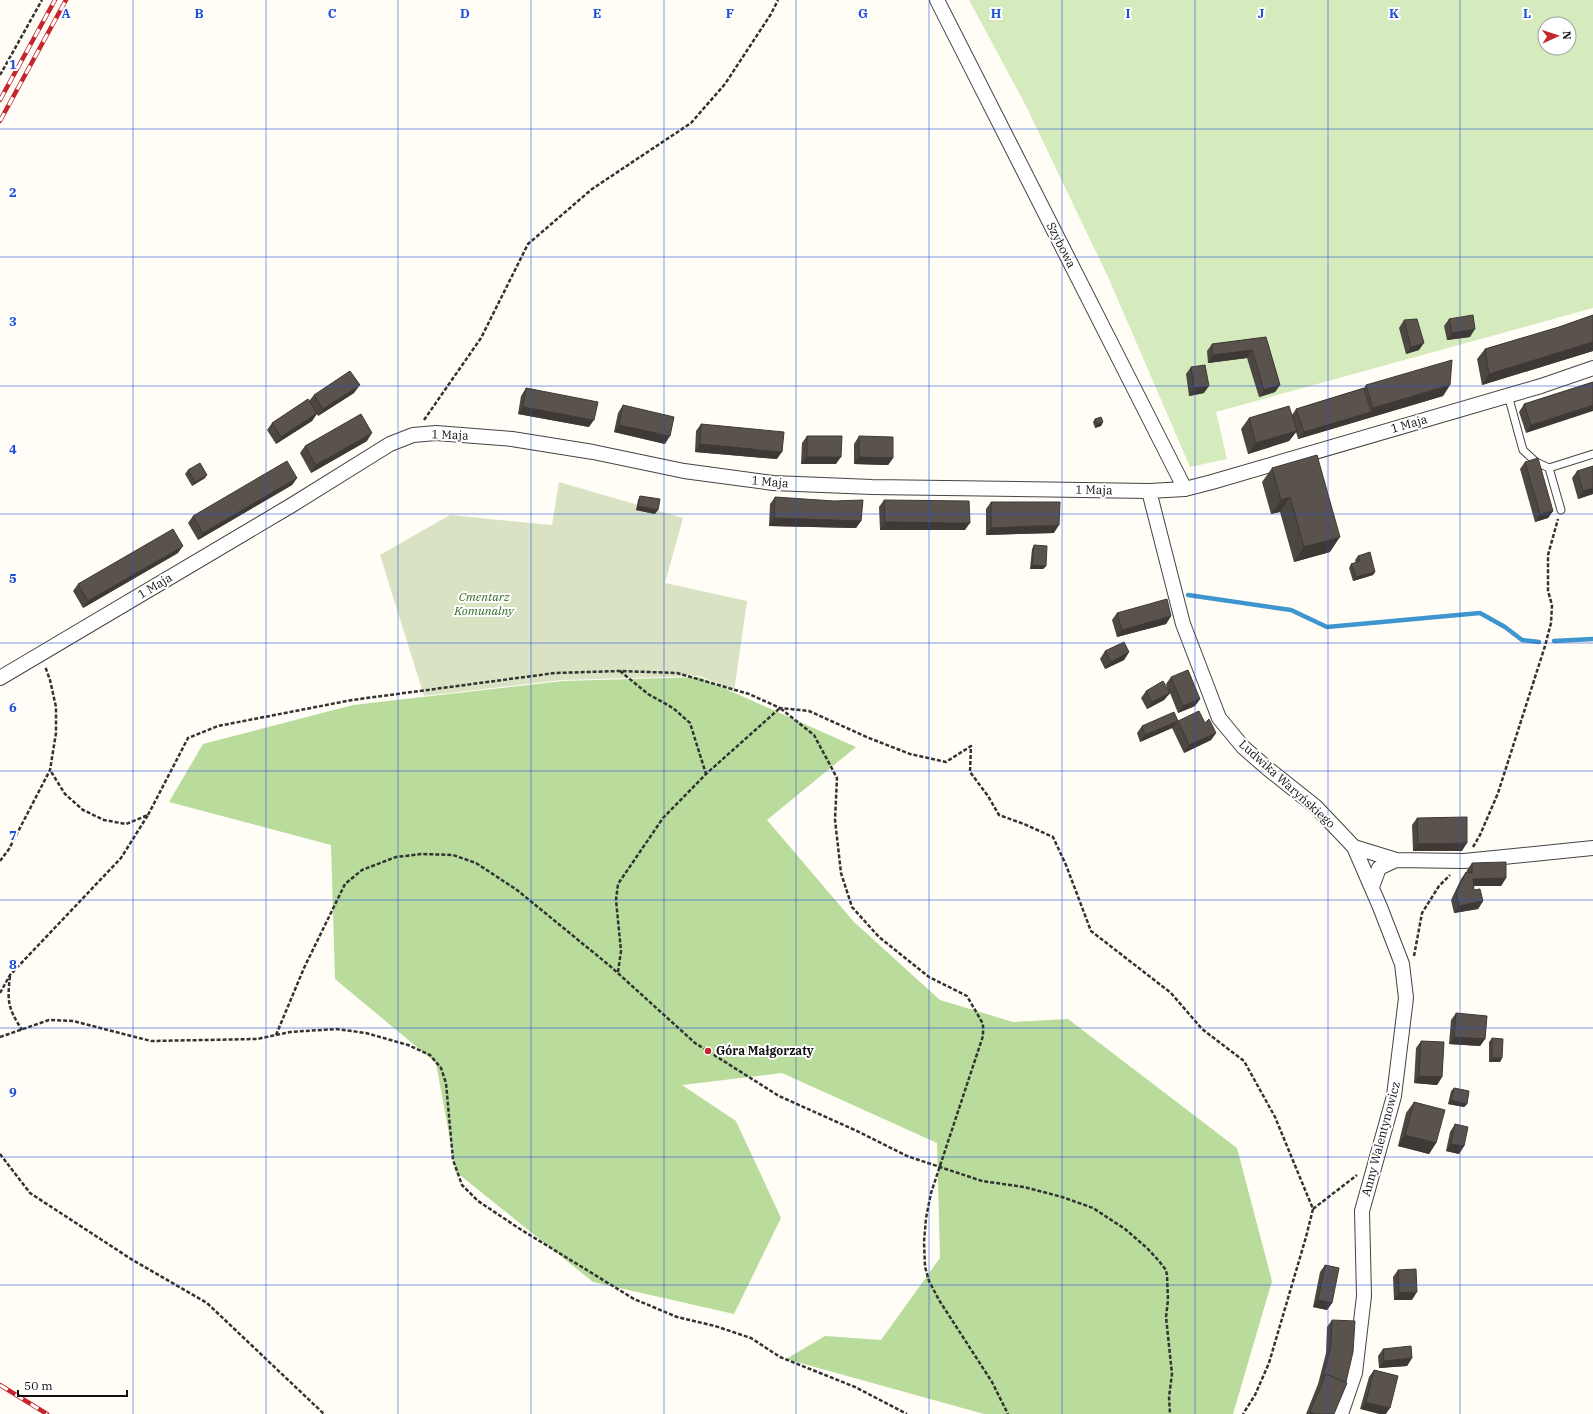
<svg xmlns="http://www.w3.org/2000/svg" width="1593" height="1414" font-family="'IBM Plex Serif',serif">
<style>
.green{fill:#d5ebbd;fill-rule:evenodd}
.forest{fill:#b9dc9c}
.cemetery{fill:#d9e3c4}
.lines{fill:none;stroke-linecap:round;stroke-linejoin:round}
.stream{stroke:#3f96cf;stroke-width:4.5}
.lane-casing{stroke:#444;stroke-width:9}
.street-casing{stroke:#444;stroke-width:16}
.path{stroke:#333;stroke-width:2.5;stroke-dasharray:4 2;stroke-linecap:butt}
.lane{stroke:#fff;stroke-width:7}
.street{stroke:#fff;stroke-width:14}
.rail-casing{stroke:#c4262e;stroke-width:4.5}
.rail{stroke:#fff;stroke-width:3;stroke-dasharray:9;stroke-linecap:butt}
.wall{fill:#4d4742}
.shaded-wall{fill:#3f3936}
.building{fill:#5a524d;stroke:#3f3936}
.grid{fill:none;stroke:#1d4ed8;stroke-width:1;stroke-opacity:0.55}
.poi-dot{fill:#c4262e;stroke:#fff;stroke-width:1.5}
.labels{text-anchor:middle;stroke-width:4;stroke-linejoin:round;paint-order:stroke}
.street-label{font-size:12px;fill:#111;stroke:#fff}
.park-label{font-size:12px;font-style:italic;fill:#2f6b1f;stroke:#fff}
.poi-label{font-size:12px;font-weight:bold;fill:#111;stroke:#fff;text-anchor:start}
.grid-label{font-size:13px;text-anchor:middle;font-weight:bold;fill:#1d4ed8;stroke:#fff;stroke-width:4;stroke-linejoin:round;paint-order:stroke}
</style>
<rect width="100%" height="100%" fill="#fffdf5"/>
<!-- green -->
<path class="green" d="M969 0H1593V308L1216 412 1227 459 1190 467 1109 279 1025 104ZM1545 24H1569V48H1545Z"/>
<!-- forest -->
<path class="forest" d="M699 677 856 747 767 820 854 922 940 1000 1013 1022 1068 1019 1237 1148 1272 1281 1233 1414H984L786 1359 825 1336 881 1340 940 1258 937 1143 782 1073 682 1085 736 1121 781 1218 734 1314 593 1282 456 1172 436 1063 335 979 331 845 169 802 203 744 353 705 563 681Z"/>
<!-- cemetery -->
<path class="cemetery" d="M559 482 683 518 665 583 747 601 734 692 700 676 562 680 424 696 380 555 450 515 552 525Z"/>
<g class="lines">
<!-- stream -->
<path class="stream" d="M1188 595 1291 610 1327 627 1480 613 1505 627 1522 640 1539 642
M1554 641 1593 639"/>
<!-- lane casing -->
<g class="lane-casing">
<path id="lane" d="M1508 395 1523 450 1536 462 1549 468 1593 454
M1549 468 1561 510"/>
</g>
<!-- street casing -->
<g class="street-casing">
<path id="street" d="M937 0 1185 489
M1149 491 1183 624 1219 718 1243 747 1267 768 1316 807 1354 847 1396 860 1464 861 1593 848
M0 678 292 505 390 444 413 435 436 433 512 439 593 452 684 471 773 483 872 487 1149 491 1185 489 1212 482 1541 386 1593 368
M1372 887 1379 868 1396 860
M1341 1414 1355 1373 1364 1296 1362 1211 1394 1096 1406 998 1402 964 1380 907 1354 847"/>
</g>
<!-- path -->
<path class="path" d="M0 75 42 0
M424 420 481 338 528 244 592 189 691 123 725 84 771 14 778 0
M620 671 648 694 673 708 690 723 706 774
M148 815 188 738 218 726 352 700 555 673 620 671 677 673 749 694 780 708 809 711 869 738 910 754 946 762 971 746 970 772 988 796 999 815 1024 824 1053 837 1066 865 1091 931 1171 993 1202 1029 1244 1061 1275 1117 1313 1209 1306 1237 1269 1363 1255 1395 1243 1414
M1473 847 1480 835 1498 793 1545 646 1551 623 1552 605 1548 591V555L1558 519
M0 861 9 849 50 770 56 733V707L50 680 45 666
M1414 956 1422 913 1439 886 1450 875
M618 972 621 951 616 900 618 884 663 818 706 774 780 708 814 735 837 778 835 820 841 873 852 907 879 937 929 977 967 996 983 1024V1036L931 1193 926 1218 924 1242 925 1267 929 1281 939 1300 992 1382 1008 1414
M10 976C7 1002 8 1008 22 1030
M0 993 10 975 121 858 148 815 126 824 104 820 83 810 65 794 50 770
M276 1035 304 968 345 884 362 870 396 857 422 854 453 855 476 863 517 890 610 966 695 1043 779 1096 857 1131 907 1156 982 1181 1024 1187 1062 1197 1093 1208 1125 1229 1147 1248 1159 1261 1166 1270 1167 1275 1168 1300 1166 1317 1172 1374 1169 1397 1170 1414
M0 1037 49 1020 73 1021 151 1041 257 1039 290 1032 336 1029 366 1033 408 1045 430 1055 441 1068 446 1083 453 1160 462 1185 478 1201 520 1229 634 1299 677 1317 715 1326 751 1338 780 1357 855 1387 907 1414
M0 1154 30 1193 131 1259 207 1303 324 1414
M1313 1209 1357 1175"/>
<!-- lane -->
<use href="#lane" class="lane"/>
<!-- street -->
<use href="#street" class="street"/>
<!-- rail casing -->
<g class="rail-casing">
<path id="rail" d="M0 100 55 0
M0 121 66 0
M0 1385 47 1414"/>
</g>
<!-- rail -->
<use href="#rail" class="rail"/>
</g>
<!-- wall -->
<path class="wall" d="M1593 315V351L1482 385 1477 359 1485 349 1559 327Z
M1449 319 1470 337 1447 340 1444 326Z
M1404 320 1419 350 1406 354 1399 328Z
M1266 337 1280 385 1275 392 1259 397 1247 358 1208 363 1207 351 1212 344Z
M1191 367 1204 393 1189 396 1186 374Z
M1593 382 1526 433 1519 412 1524 404Z
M1366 385H1450L1443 396 1298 439 1296 432 1289 441 1248 454 1241 429 1249 418 1292 415 1296 409 1364 388Z
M526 388 589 427 518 414 521 396Z
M354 393 318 416 317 414 312 421 276 444 267 430 272 423 309 401 314 395Z
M623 405 665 444 614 432 618 413Z
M1095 419 1103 422 1101 426 1095 428 1093 422Z
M701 424 777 459 695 452 696 431Z
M807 436 836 464H801L802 443Z
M859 436 893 458 888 465 854 464V444Z
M367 441 311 473 300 453 305 446Z
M1525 462 1553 511 1548 518 1535 522 1520 469Z
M1272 468 1330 552 1294 562 1280 512 1271 514 1262 482Z
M188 470 205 478 192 486 185 474Z
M1577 471 1593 494 1578 499 1572 478Z
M297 478 292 485 198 540 188 523 193 516Z
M640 496 655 514 636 510 638 500Z
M775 497 861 521 856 528 769 526 770 504Z
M884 500 965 530H880L879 507Z
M991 502 1054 533 986 535V509Z
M1034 545 1046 566 1043 569H1030L1032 549Z
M178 553 83 608 73 591 78 584Z
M1358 556 1375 572 1373 575 1353 581 1349 568 1351 564 1356 563 1355 560Z
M1117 613 1171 616 1166 624 1117 637 1112 620Z
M1105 651 1129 652 1124 660 1105 669 1100 659Z
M1171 677 1200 699 1195 706 1178 713 1170 693 1164 700 1147 709 1141 698 1146 691 1169 693 1166 684Z
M1178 721 1205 723 1216 733 1211 740 1184 753 1172 728 1140 742 1137 733 1142 726Z
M1417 818 1462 851H1413L1412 825Z
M1472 863 1506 878 1501 886H1473L1474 890 1483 901 1478 909 1454 913 1451 900 1461 879 1466 872H1467V870Z
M1456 1013 1485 1039 1480 1046 1449 1044 1451 1020Z
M1492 1038 1502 1058 1500 1062H1489V1042Z
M1421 1041 1442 1077 1437 1085 1414 1083 1416 1048Z
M1454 1088 1467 1104 1464 1107 1448 1104 1451 1091Z
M1414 1102 1436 1143 1429 1154 1398 1146 1406 1113Z
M1455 1124 1464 1146 1459 1154 1446 1151 1450 1132Z
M1325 1265 1332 1303 1327 1310 1313 1307 1320 1272Z
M1398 1270 1412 1300H1394L1393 1277Z
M1332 1320 1334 1414H1306L1318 1384 1326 1353 1327 1327Z
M1383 1349 1412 1358 1407 1366 1379 1368 1378 1356Z
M1374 1370 1398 1376 1360 1409 1369 1377Z"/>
<!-- shaded-wall -->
<path class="shaded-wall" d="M1475 329 1470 337 1447 340 1452 333Z
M1593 342V351L1482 385 1489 374Z
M1424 343 1419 350 1406 354 1411 347Z
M1252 350 1247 358 1208 363 1213 355Z
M360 385 354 393 318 416 323 409Z
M1280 385 1275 392 1259 397 1264 390Z
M1450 385 1443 396 1298 439 1304 432 1371 412 1373 408Z
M1209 386 1204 393 1189 396 1194 388Z
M1593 405V411L1526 433 1531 425Z
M523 407 594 420 589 427 518 414Z
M317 413 312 421 276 444 281 437Z
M1103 422 1101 426 1095 428 1097 424Z
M619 425 670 436 665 444 614 432Z
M1297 431 1289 441 1248 454 1256 443Z
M372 433 367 441 311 473 316 465Z
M700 444 782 452 777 459 695 452Z
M807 457H841L836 464H801Z
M859 457 893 458 888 465 854 464Z
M207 475 205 478 192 486 195 482Z
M297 478 292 485 198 540 203 533Z
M1593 488V494L1578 499 1583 491Z
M1290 497 1280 512 1271 514 1281 500Z
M638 506 658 510 655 514 636 510Z
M1553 511 1548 518 1535 522 1540 514Z
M774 518 861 521 856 528 769 526Z
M885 522 970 523 965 530H880Z
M1059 525 1054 533 986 535 991 528Z
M1340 537 1330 552 1294 562 1304 547Z
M183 546 178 553 83 608 88 601Z
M1032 565 1046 566 1043 569H1030Z
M1375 572 1373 575 1353 581 1356 577Z
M1171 616 1166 624 1117 637 1122 630Z
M1129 652 1124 660 1105 669 1111 662Z
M1170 693 1164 700 1147 709 1152 702Z
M1200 699 1195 706 1178 713 1183 706Z
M1178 721 1172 728 1140 742 1145 735Z
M1216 733 1211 740 1184 753 1189 745Z
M1467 843 1462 851H1413L1418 844Z
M1506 878 1501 886H1467L1473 879Z
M1483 901 1478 909 1454 913 1459 906Z
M1454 1037 1485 1039 1480 1046 1449 1044Z
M1492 1058H1502L1500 1062H1489Z
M1419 1076 1442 1077 1437 1085 1414 1083Z
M1451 1100 1467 1104 1464 1107 1448 1104Z
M1405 1135 1436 1143 1429 1154 1398 1146Z
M1451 1144 1464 1146 1459 1154 1446 1151Z
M1417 1292 1412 1300H1394L1399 1293Z
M1318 1300 1332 1303 1327 1310 1313 1307Z
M1412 1358 1407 1366 1379 1368 1384 1361Z
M1366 1402 1390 1408 1386 1414H1379L1360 1409Z
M1310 1412 1315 1414H1309Z"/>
<!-- building -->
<path class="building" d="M1473 315 1475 329 1452 333 1449 319Z
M1593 315V342L1489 374 1485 349 1559 327Z
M1417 319 1424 343 1411 347 1404 320Z
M1266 337 1280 385 1264 390 1252 350 1213 355 1212 344Z
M1452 360 1450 385 1373 408 1366 385Z
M1205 365 1209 386 1194 388 1191 367Z
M350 371 360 385 323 409 314 395Z
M1593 382V405L1531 425 1524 404Z
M526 388 598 402 594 420 523 407Z
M1364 388 1371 412 1304 432 1296 409Z
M308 399 317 413 281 437 272 423Z
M623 405 674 417 670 436 619 425Z
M1289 406 1297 431 1256 443 1249 418Z
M361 414 372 433 316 465 305 446Z
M1101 417 1103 422 1097 424 1095 419Z
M701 424 784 432 782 452 700 444Z
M807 436H842L841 457H807Z
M859 436 893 437V458L859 457Z
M1317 455 1340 537 1304 547 1290 497 1281 500 1272 468Z
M1538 458 1553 511 1540 514 1525 462Z
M287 461 297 478 203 533 193 516Z
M200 463 207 475 195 482 188 470Z
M1593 466V488L1583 491 1577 471Z
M640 496 660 499 658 510 638 506Z
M775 497 834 501 863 500 861 521 774 518Z
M884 500 969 501 970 523 885 522Z
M991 502H1060L1059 525 991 528Z
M173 529 183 546 88 601 78 584Z
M1034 545 1047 546 1046 566 1032 565Z
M1370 552 1375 572 1356 577 1351 564 1360 561 1358 556Z
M1167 599 1171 616 1122 630 1117 613Z
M1124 642 1129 652 1111 662 1105 651Z
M1188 670 1200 699 1183 706 1171 677Z
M1163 681 1170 693 1152 702 1146 691Z
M1199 711 1205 723 1209 719 1216 733 1189 745 1178 721 1145 735 1142 726 1174 712 1178 721Z
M1467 817V843L1418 844 1417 818Z
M1506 862V878L1473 879 1474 890 1480 889 1483 901 1459 906 1456 893 1466 872 1472 873V863Z
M1456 1013 1487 1016 1485 1039 1454 1037Z
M1492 1038 1503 1039 1502 1058H1492Z
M1421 1041 1444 1042 1442 1077 1419 1076Z
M1454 1088 1469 1091 1467 1104 1451 1100Z
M1414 1102 1445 1110 1436 1143 1405 1135Z
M1455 1124 1468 1127 1464 1146 1451 1144Z
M1325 1265 1339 1268 1332 1303 1318 1300Z
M1416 1269 1417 1292 1399 1293 1398 1270Z
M1332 1320 1355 1321 1353 1352 1346 1382 1326 1374 1323 1377 1331 1346Z
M1411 1346 1412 1358 1384 1361 1383 1349Z
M1374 1370 1398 1376 1390 1408 1366 1402Z
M1326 1374 1347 1383 1334 1414H1315L1310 1412Z"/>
<!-- grid -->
<path class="grid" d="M133 0V1414M266 0V1414M398 0V1414M531 0V1414M664 0V1414M796 0V1414M929 0V1414M1062 0V1414M1195 0V1414M1328 0V1414M1460 0V1414M0 129H1593M0 257H1593M0 386H1593M0 514H1593M0 643H1593M0 771H1593M0 900H1593M0 1028H1593M0 1157H1593M0 1285H1593"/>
<!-- markers -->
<circle class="poi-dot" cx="708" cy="1051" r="4"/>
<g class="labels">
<!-- street labels -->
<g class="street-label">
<text transform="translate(1061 245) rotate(63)" y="4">Szybowa</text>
<text transform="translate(1409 424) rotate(-16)" y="4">1 Maja</text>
<text transform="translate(450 435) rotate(2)" y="4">1 Maja</text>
<text transform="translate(770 482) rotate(5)" y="4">1 Maja</text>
<text transform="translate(1094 490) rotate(1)" y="4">1 Maja</text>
<text transform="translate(155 586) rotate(-31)" y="4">1 Maja</text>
<text transform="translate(1287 784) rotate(42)" y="4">Ludwika Waryńskiego</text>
<text transform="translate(1381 1139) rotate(-75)" y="4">Anny Walentynowicz</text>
</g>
<!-- park labels -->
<g class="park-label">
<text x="484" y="601">Cmentarz<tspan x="484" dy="14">Komunalny</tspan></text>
</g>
<!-- poi labels -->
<g class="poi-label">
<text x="716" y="1055">Góra Małgorzaty</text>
</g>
</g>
<g class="grid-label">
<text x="66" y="18">A</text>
<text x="199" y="18">B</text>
<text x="332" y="18">C</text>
<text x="465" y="18">D</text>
<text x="597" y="18">E</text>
<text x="730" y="18">F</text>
<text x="863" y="18">G</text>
<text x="996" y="18">H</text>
<text x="1128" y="18">I</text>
<text x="1261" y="18">J</text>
<text x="1394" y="18">K</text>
<text x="1527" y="18">L</text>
<text x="13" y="69">1</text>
<text x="13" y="197">2</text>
<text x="13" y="326">3</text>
<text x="13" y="454">4</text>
<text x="13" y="583">5</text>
<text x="13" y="712">6</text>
<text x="13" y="840">7</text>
<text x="13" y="969">8</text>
<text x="13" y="1097">9</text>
</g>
<!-- north arrow -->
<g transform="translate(1557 36) rotate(87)"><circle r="19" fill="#ffffff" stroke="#a0a0a0"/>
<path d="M0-3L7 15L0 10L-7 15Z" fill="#c4262e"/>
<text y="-6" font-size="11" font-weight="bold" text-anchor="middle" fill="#111111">N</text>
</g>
<!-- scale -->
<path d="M18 1390v6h109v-6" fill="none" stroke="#111111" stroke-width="2"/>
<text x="24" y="1390" font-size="12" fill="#111111" stroke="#ffffff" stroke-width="3" paint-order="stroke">50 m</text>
</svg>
